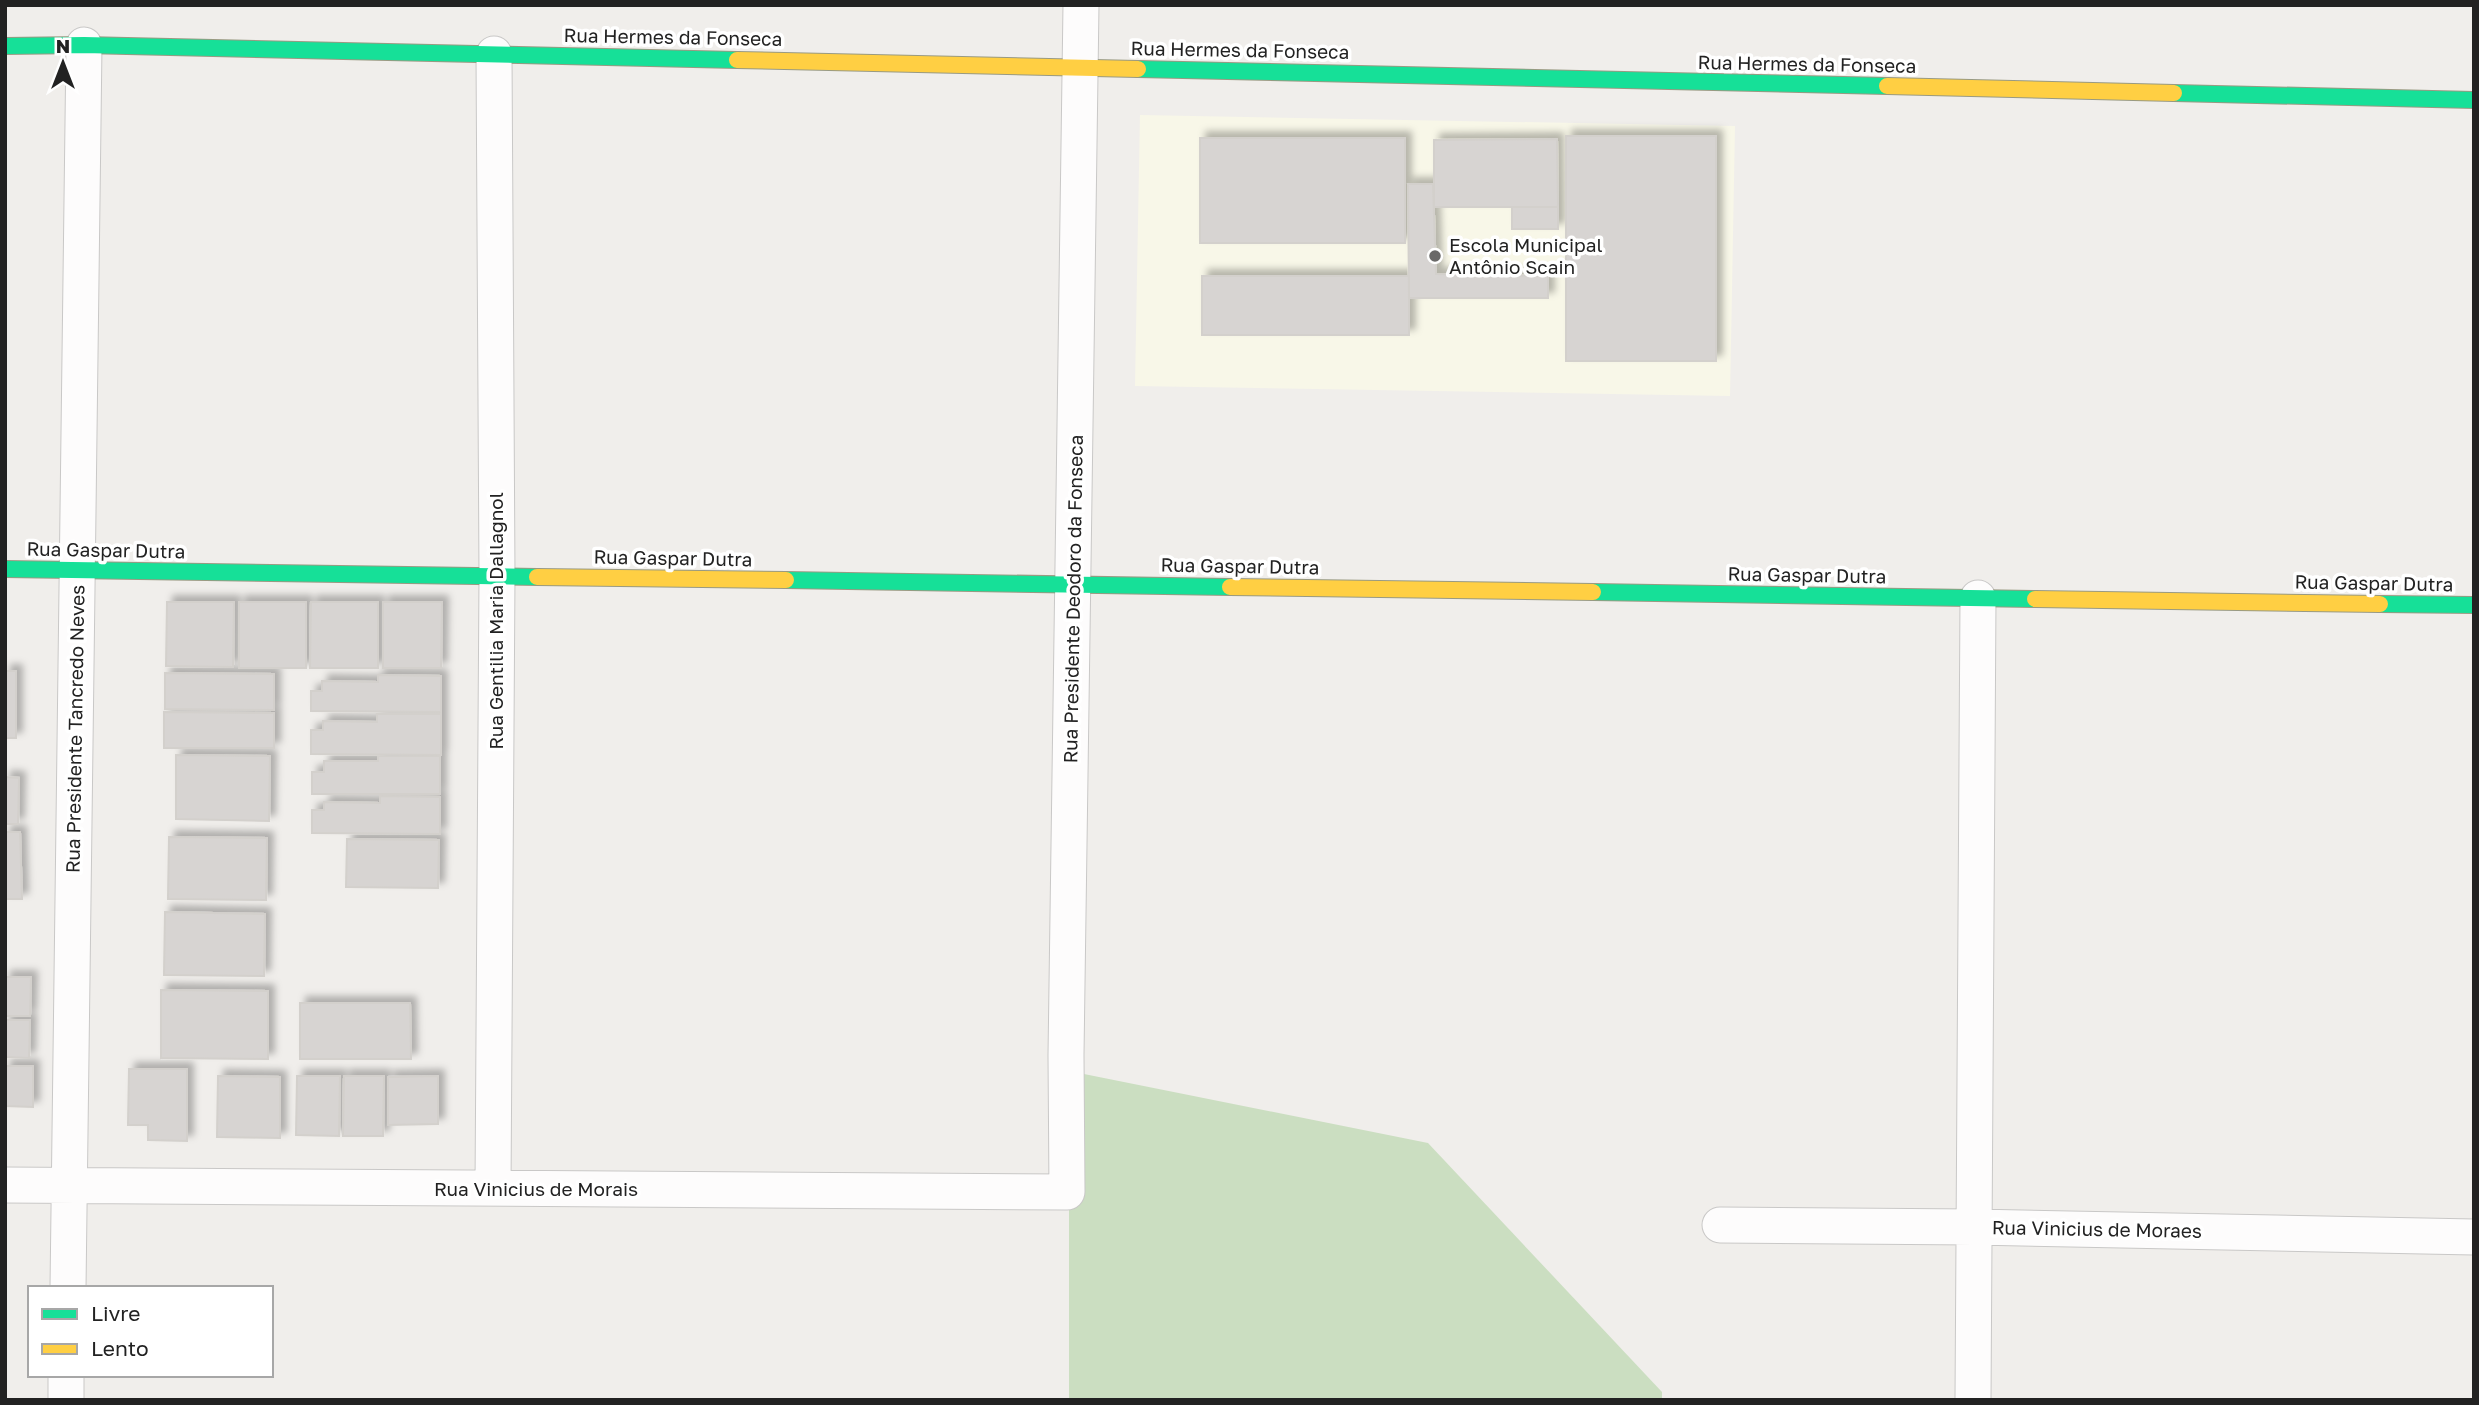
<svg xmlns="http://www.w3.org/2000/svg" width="2479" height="1405" font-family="'Golos Text',sans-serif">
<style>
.education{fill:#f8f7e8}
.forest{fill:#cbdec1}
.building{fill:#d7d4d2;stroke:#d3d0cc;stroke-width:2;filter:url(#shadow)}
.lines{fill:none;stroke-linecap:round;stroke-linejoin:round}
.street-casing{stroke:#c9c8c7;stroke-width:37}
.fast-casing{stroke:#999a82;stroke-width:18}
.slow-casing{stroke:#999a82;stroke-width:18}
.street{stroke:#fdfcfc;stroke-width:35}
.fast{stroke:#16e098;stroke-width:16}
.slow{stroke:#ffcf43;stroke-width:16}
.poi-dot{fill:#6a6968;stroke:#fff;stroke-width:2.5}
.labels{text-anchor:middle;stroke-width:7;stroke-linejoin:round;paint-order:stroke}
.street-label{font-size:19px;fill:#222;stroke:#fff}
.poi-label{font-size:19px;fill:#222;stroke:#fff;text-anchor:start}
</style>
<defs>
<filter id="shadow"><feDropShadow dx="6" dy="-6" stdDeviation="3.5" flood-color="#0004"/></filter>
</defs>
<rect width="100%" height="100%" fill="#f0eeeb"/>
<!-- education -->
<path class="education" d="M1140 115 1735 126 1730 396 1135 386Z"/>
<!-- forest -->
<path class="forest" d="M1069 1071 1428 1143 1662 1392V1400H1069Z"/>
<!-- building -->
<path class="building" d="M1566 136H1716V361H1566Z
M1200 138H1405V243H1200Z
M1557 139 1558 207H1434V140Z
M1408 184H1433L1436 274 1548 276V298H1409Z
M1512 207H1558V229H1512Z
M1202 276H1409V335H1202Z
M167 602H234L233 667 166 666Z
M239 602H306V668H239Z
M311 602H378V668H310Z
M383 602H442L441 668H383Z
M5 671H16V738H5Z
M165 673 274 674V710L165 709Z
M378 675 441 676V712L311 711V691H322V681L378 682Z
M164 712 274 713V748H164Z
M377 714H441V755L311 754V730H323V721L377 722Z
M176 755 270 756 269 821 176 819Z
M378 756H440V794H312V772H324V761H378Z
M5 777 19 778 18 824H5Z
M380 796 440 797V834L312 833V810H324V802L380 803Z
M5 832H20L22 899H5Z
M169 837 267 838 266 900 168 899Z
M347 839 439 840 438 888 346 887Z
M165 912 265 914 264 976 164 975Z
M5 977H31L30 1016H5Z
M161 990 268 991V1059L161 1058Z
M300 1003H410L411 1059H300Z
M5 1020H30L29 1058 5 1057Z
M5 1066H33V1107L5 1106Z
M129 1069H187V1141L148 1140V1125H128Z
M218 1076 280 1077V1138L217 1137Z
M297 1076H340L339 1136 296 1135Z
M344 1076H384L383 1136H343Z
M438 1076V1124L388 1125V1077Z"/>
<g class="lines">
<!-- street casing -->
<g class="street-casing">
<path id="street" d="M5 1185 1067 1192 1066 1055 1081 5
M493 1188 497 576 494 54
M1720 1225 1974 1227 2474 1237
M68 1288 84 45
M66 1400V1375
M1973 1400 1978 598"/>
</g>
<!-- fast casing -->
<g class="fast-casing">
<path id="fast" d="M5 46 84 45 737 60
M1138 69 1887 86
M2174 93 2474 100
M5 569 537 577
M786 580 1230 587
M1593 592 2035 599
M2380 604 2474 605"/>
</g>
<!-- slow casing -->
<g class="slow-casing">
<path id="slow" d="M737 60 1138 69
M1887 86 2174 93
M537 577 786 580
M1230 587 1593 592
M2035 599 2380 604"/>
</g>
<!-- street -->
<use href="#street" class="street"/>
<!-- fast -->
<use href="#fast" class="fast"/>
<!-- slow -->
<use href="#slow" class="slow"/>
</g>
<!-- markers -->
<circle class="poi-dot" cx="1435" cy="256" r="7"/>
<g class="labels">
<!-- street labels -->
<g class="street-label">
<text transform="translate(673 37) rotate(1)" y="7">Rua Hermes da Fonseca</text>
<text transform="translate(1240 50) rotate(1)" y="7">Rua Hermes da Fonseca</text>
<text transform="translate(1807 64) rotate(1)" y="7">Rua Hermes da Fonseca</text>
<text transform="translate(106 550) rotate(1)" y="7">Rua Gaspar Dutra</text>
<text transform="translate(673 558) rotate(1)" y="7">Rua Gaspar Dutra</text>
<text transform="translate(1240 566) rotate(1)" y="7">Rua Gaspar Dutra</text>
<text transform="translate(1807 575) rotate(1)" y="7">Rua Gaspar Dutra</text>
<text transform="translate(2374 583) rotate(1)" y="7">Rua Gaspar Dutra</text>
<text transform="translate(1073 599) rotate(-89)" y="7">Rua Presidente Deodoro da Fonseca</text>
<text transform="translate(496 621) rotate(-90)" y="7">Rua Gentilia Maria Dallagnol</text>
<text transform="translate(75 729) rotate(-89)" y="7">Rua Presidente Tancredo Neves</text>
<text x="536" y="1196">Rua Vinicius de Morais</text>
<text transform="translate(2097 1229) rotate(1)" y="7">Rua Vinicius de Moraes</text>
</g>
<!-- poi labels -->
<g class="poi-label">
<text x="1449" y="252">Escola Municipal<tspan x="1449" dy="22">Antônio Scain</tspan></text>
</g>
</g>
<!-- border -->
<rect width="2479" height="1405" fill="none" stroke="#222222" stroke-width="14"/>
<!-- legend -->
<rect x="28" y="1286" width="245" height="91" fill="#ffffff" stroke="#a7a7a7" stroke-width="2"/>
<rect x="42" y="1309" width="35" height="10" fill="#16e098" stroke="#a7a7a7" stroke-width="2"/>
<text x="91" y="1321" font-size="21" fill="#222222">Livre</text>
<rect x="42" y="1344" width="35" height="10" fill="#ffcf43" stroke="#a7a7a7" stroke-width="2"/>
<text x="91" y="1356" font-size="21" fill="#222222">Lento</text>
<!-- north arrow -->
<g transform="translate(63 63)" stroke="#ffffff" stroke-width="5" paint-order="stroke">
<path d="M0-5L12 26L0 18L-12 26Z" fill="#222222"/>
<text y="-10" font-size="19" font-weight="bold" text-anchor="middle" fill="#222222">N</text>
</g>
</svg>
